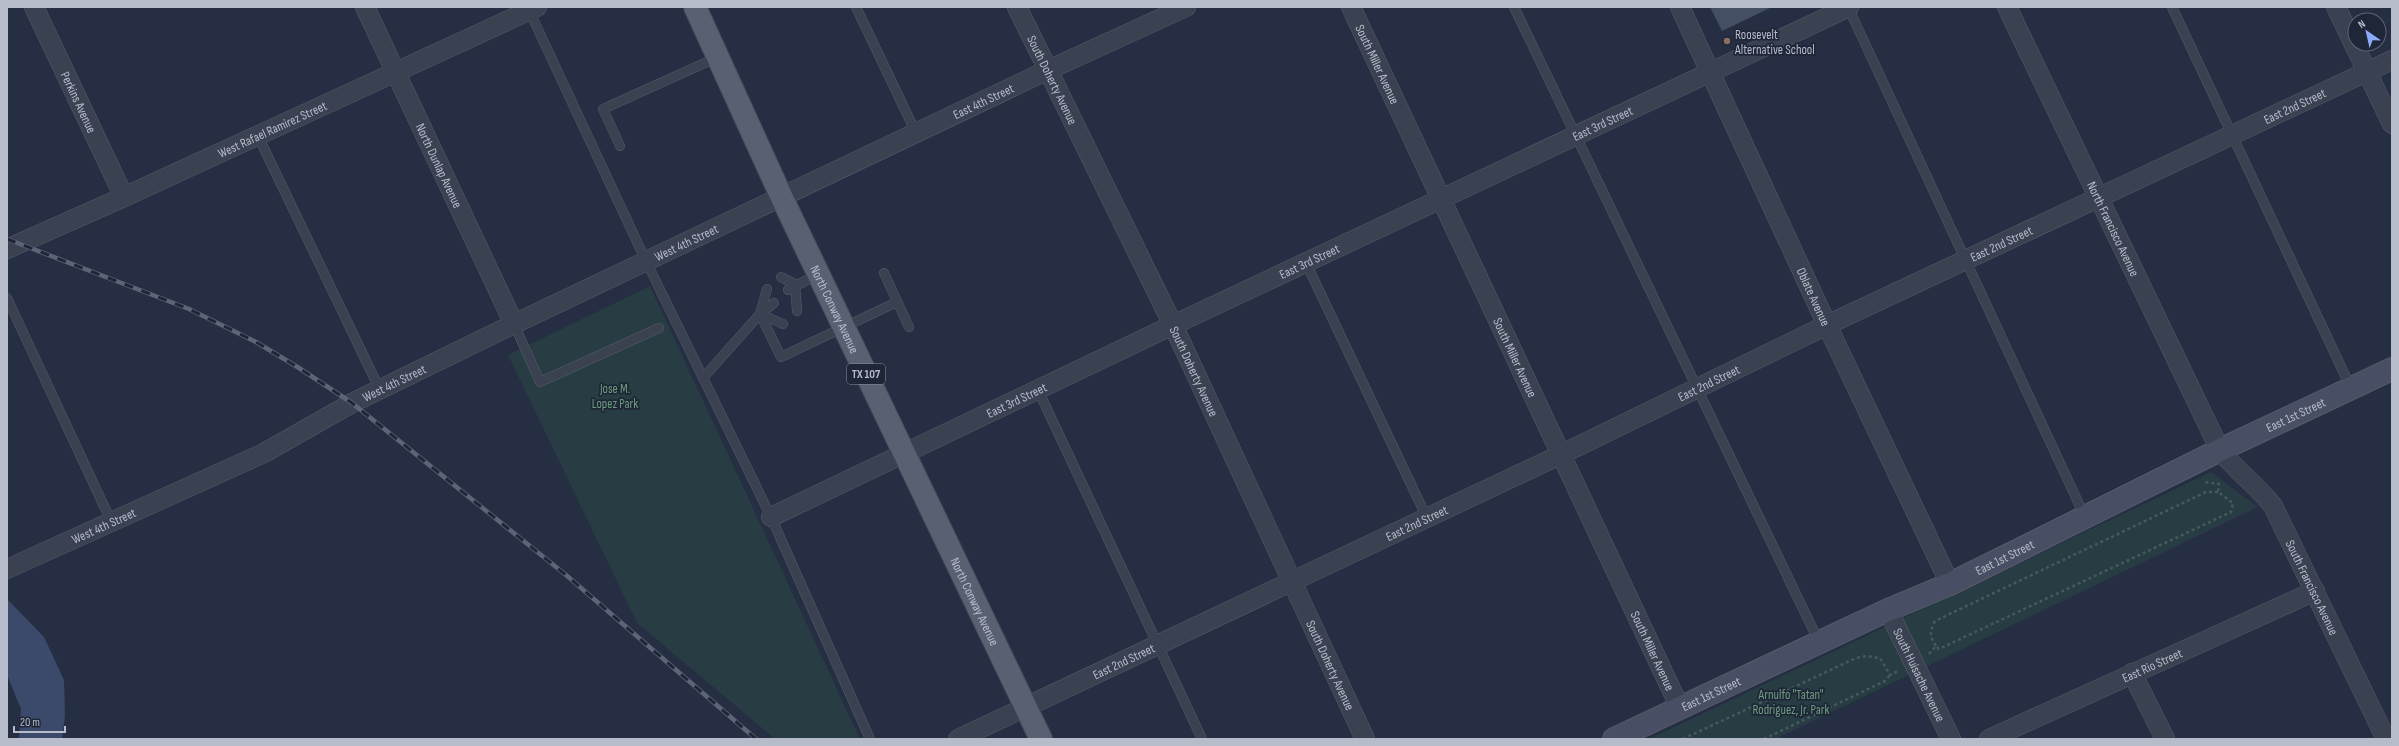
<svg xmlns="http://www.w3.org/2000/svg" width="2399" height="746" font-family="'Sofia Sans Condensed',sans-serif">
<style>
.green{fill:#273c43}
.water{fill:#3b4a6b}
.building{fill:#444e64}
.lines{fill:none;stroke-linecap:round;stroke-linejoin:round}
.lane-casing{stroke:#555c6c;stroke-width:10}
.street-casing{stroke:#555c6c;stroke-width:20}
.secondary-casing{stroke:#555c6c;stroke-width:24}
.primary-casing{stroke:#444a5b;stroke-width:24}
.path{stroke:#46595f;stroke-width:2.5;stroke-dasharray:3 3;stroke-linecap:butt}
.lane{stroke:#3a4151;stroke-width:9}
.street{stroke:#3a4151;stroke-width:19}
.secondary{stroke:#484f64;stroke-width:22}
.primary{stroke:#586071;stroke-width:22}
.rail-casing{stroke:#5c6478;stroke-width:4.5}
.rail{stroke:#1e2637;stroke-width:3;stroke-dasharray:9;stroke-linecap:butt}
.education-dot{fill:#8d6e63;stroke:#1e2637;stroke-width:1.5}
.labels{text-anchor:middle;stroke-width:3.5;stroke-linejoin:round;paint-order:stroke}
.shield{fill:#1e2637;stroke:#898f9f;stroke-width:1}
.shield-label{font-size:12px;font-weight:bold;fill:#b7bccb}
.poi-label{font-size:13px;fill:#b7bccb;stroke:#1e2637;text-anchor:start}
.street-label{font-size:13px;fill:#b7bccb;stroke:#1e2637}
.park-label{font-size:13px;fill:#6d9d7e;stroke:#1e2637}
</style>
<rect width="100%" height="100%" fill="#252e42"/>
<!-- green -->
<path class="green" d="M650 286 860 739H775L637 623 508 355Z
M2211 472 2258 507 1776 739H1649Z"/>
<!-- water -->
<path class="water" d="M7 599 44 637 64 680 65 716 62 739H19L21 709 7 675Z"/>
<!-- building -->
<path class="building" d="M1710 7H1772L1722 31Z"/>
<g class="lines">
<!-- lane casing -->
<g class="lane-casing">
<path id="lane" d="M856 7 916 133
M1514 7 1819 642
M1848 7 2085 517
M2172 7 2351 388
M528 8 646 261 771 517 870 739
M258 136 380 390
M620 146 603 109 718 57
M1306 263 1427 518
M884 273 909 327
M781 277 795 284
M795 284 797 311
M788 290 818 274
M7 298 111 521
M760 314 767 289
M760 314 783 324
M760 314 774 303
M514 324 540 382 659 328
M703 378 760 314 781 357 897 302
M1038 390 1202 739"/>
</g>
<!-- street casing -->
<g class="street-casing">
<g id="street">
<path id="s1" d="M34 7 124 197"/>
<path id="s2" d="M365 7 514 324"/>
<path id="s3" d="M1017 7 1173 325 1365 739"/>
<path id="s4" d="M1351 7 1680 708"/>
<path id="s5" d="M1680 7 1827 325 1950 584"/>
<path id="s6" d="M2007 7 2220 450C2236 471 2257 485 2273 506L2386 739"/>
<path d="M2336 7 2392 124"/>
<path id="s7" d="M7 249 124 197 537 7"/>
<path id="s8" d="M771 517 1173 325 1849 7"/>
<path id="s9" d="M7 569 264 453 352 403 514 324 1046 71 1186 7"/>
<path id="s10" d="M1888 610 1951 739"/>
<path d="M2132 673 2165 739"/>
<path id="s11" d="M958 739 1560 455 1827 325 2392 60"/>
<path id="s12" d="M1989 739 2315 591"/>
</g>
</g>
<!-- secondary casing -->
<g class="secondary-casing">
<g id="secondary">
<path id="s13" d="M1614 739 1888 610 1950 584 2220 450 2392 369"/>
</g>
</g>
<!-- primary casing -->
<g class="primary-casing">
<g id="primary">
<path id="s14" d="M695 7 782 198 1041 739"/>
</g>
</g>
<!-- path -->
<path class="path" d="M1936 646C1929 636 1930 631 1935 621L2206 492H2218
M1929 654 1936 646 1939 649 2231 512 2233 503 2218 492 2219 484 2204 482
M1683 739 1856 658 1866 656 1880 658 1890 675 1898 671
M1764 739 1885 681 1890 675"/>
<!-- lane -->
<use href="#lane" class="lane"/>
<!-- street -->
<use href="#street" class="street"/>
<!-- secondary -->
<use href="#secondary" class="secondary"/>
<!-- primary -->
<use href="#primary" class="primary"/>
<!-- rail casing -->
<g class="rail-casing">
<path id="rail" d="M7 239 189 309 256 342 299 368 352 403 566 575 756 739"/>
</g>
<!-- rail -->
<use href="#rail" class="rail"/>
</g>
<!-- markers -->
<circle class="education-dot" cx="1727" cy="41" r="4"/>
<g class="labels">
<!-- shield labels -->
<rect class="shield" x="847" y="364" width="38" height="20" rx="3"/>
<g class="shield-label">
<text x="866" y="378">TX 107</text>
</g>
<!-- poi labels -->
<g class="poi-label">
<text x="1735" y="39">Roosevelt<tspan x="1735" dy="15">Alternative School</tspan></text>
</g>
<!-- street labels -->
<g class="street-label">
<text dy="5" stroke="none"><textPath href="#s4" startOffset="63">South Miller Avenue</textPath></text>
<text dy="5" stroke="none"><textPath href="#s3" startOffset="81">South Doherty Avenue</textPath></text>
<text dy="5" stroke="none"><textPath href="#s9" startOffset="1083">East 4th Street</textPath></text>
<text dy="5" stroke="none"><textPath href="#s1" startOffset="105">Perkins Avenue</textPath></text>
<text dy="5" stroke="none"><textPath href="#s11" startOffset="1479">East 2nd Street</textPath></text>
<text dy="5" stroke="none"><textPath href="#s8" startOffset="920">East 3rd Street</textPath></text>
<text dy="5" stroke="none"><textPath href="#s7" startOffset="291">West Rafael Ramirez Street</textPath></text>
<text dy="5" stroke="none"><textPath href="#s2" startOffset="175">North Dunlap Avenue</textPath></text>
<text dy="5" stroke="none"><textPath href="#s6" startOffset="246">North Francisco Avenue</textPath></text>
<text dy="5" stroke="none"><textPath href="#s9" startOffset="754">West 4th Street</textPath></text>
<text dy="5" stroke="none"><textPath href="#s11" startOffset="1155">East 2nd Street</textPath></text>
<text dy="5" stroke="none"><textPath href="#s8" startOffset="596">East 3rd Street</textPath></text>
<text dy="5" stroke="none"><textPath href="#s5" startOffset="319">Oblate Avenue</textPath></text>
<text dy="5" stroke="none"><textPath href="#s14" startOffset="333">North Conway Avenue</textPath></text>
<text dy="5" stroke="none"><textPath href="#s4" startOffset="387">South Miller Avenue</textPath></text>
<text dy="5" stroke="none"><textPath href="#s3" startOffset="405">South Doherty Avenue</textPath></text>
<text dy="5" stroke="none"><textPath href="#s9" startOffset="430">West 4th Street</textPath></text>
<text dy="5" stroke="none"><textPath href="#s11" startOffset="831">East 2nd Street</textPath></text>
<text dy="5" stroke="none"><textPath href="#s8" startOffset="272">East 3rd Street</textPath></text>
<text dy="5" stroke="none"><textPath href="#s13" startOffset="755">East 1st Street</textPath></text>
<text dy="5" stroke="none"><textPath href="#s11" startOffset="507">East 2nd Street</textPath></text>
<text dy="5" stroke="none"><textPath href="#s9" startOffset="106">West 4th Street</textPath></text>
<text dy="5" stroke="none"><textPath href="#s13" startOffset="431">East 1st Street</textPath></text>
<text dy="5" stroke="none"><textPath href="#s6" startOffset="659">South Francisco Avenue</textPath></text>
<text dy="5" stroke="none"><textPath href="#s14" startOffset="657">North Conway Avenue</textPath></text>
<text dy="5" stroke="none"><textPath href="#s4" startOffset="711">South Miller Avenue</textPath></text>
<text dy="5" stroke="none"><textPath href="#s11" startOffset="183">East 2nd Street</textPath></text>
<text dy="5" stroke="none"><textPath href="#s3" startOffset="729">South Doherty Avenue</textPath></text>
<text dy="5" stroke="none"><textPath href="#s12" startOffset="179">East Rio Street</textPath></text>
<text dy="5" stroke="none"><textPath href="#s10" startOffset="72">South Huisache Avenue</textPath></text>
<text dy="5" stroke="none"><textPath href="#s13" startOffset="107">East 1st Street</textPath></text>
</g>
<!-- park labels -->
<g class="park-label">
<text x="615" y="393">Jose M.<tspan x="615" dy="15">Lopez Park</tspan></text>
<text x="1791" y="699">Arnulfo "Tatan"<tspan x="1791" dy="15">Rodriguez, Jr. Park</tspan></text>
</g>
</g>
<!-- border -->
<rect width="2399" height="746" fill="none" stroke="#b7bccb" stroke-width="16"/>
<!-- north arrow -->
<g transform="translate(2367 32) rotate(326)"><circle r="19" fill="#1e2637" stroke="#5b6272"/>
<path d="M0-3L7 15L0 10L-7 15Z" fill="#8daafa"/>
<text y="-6" font-size="11" font-weight="bold" text-anchor="middle" fill="#b7bccb">N</text>
</g>
<!-- scale -->
<path d="M14 726v6h51v-6" fill="none" stroke="#b7bccb" stroke-width="2"/>
<text x="20" y="726" font-size="12" fill="#b7bccb" stroke="#1e2637" stroke-width="3" paint-order="stroke">20 m</text>
</svg>
